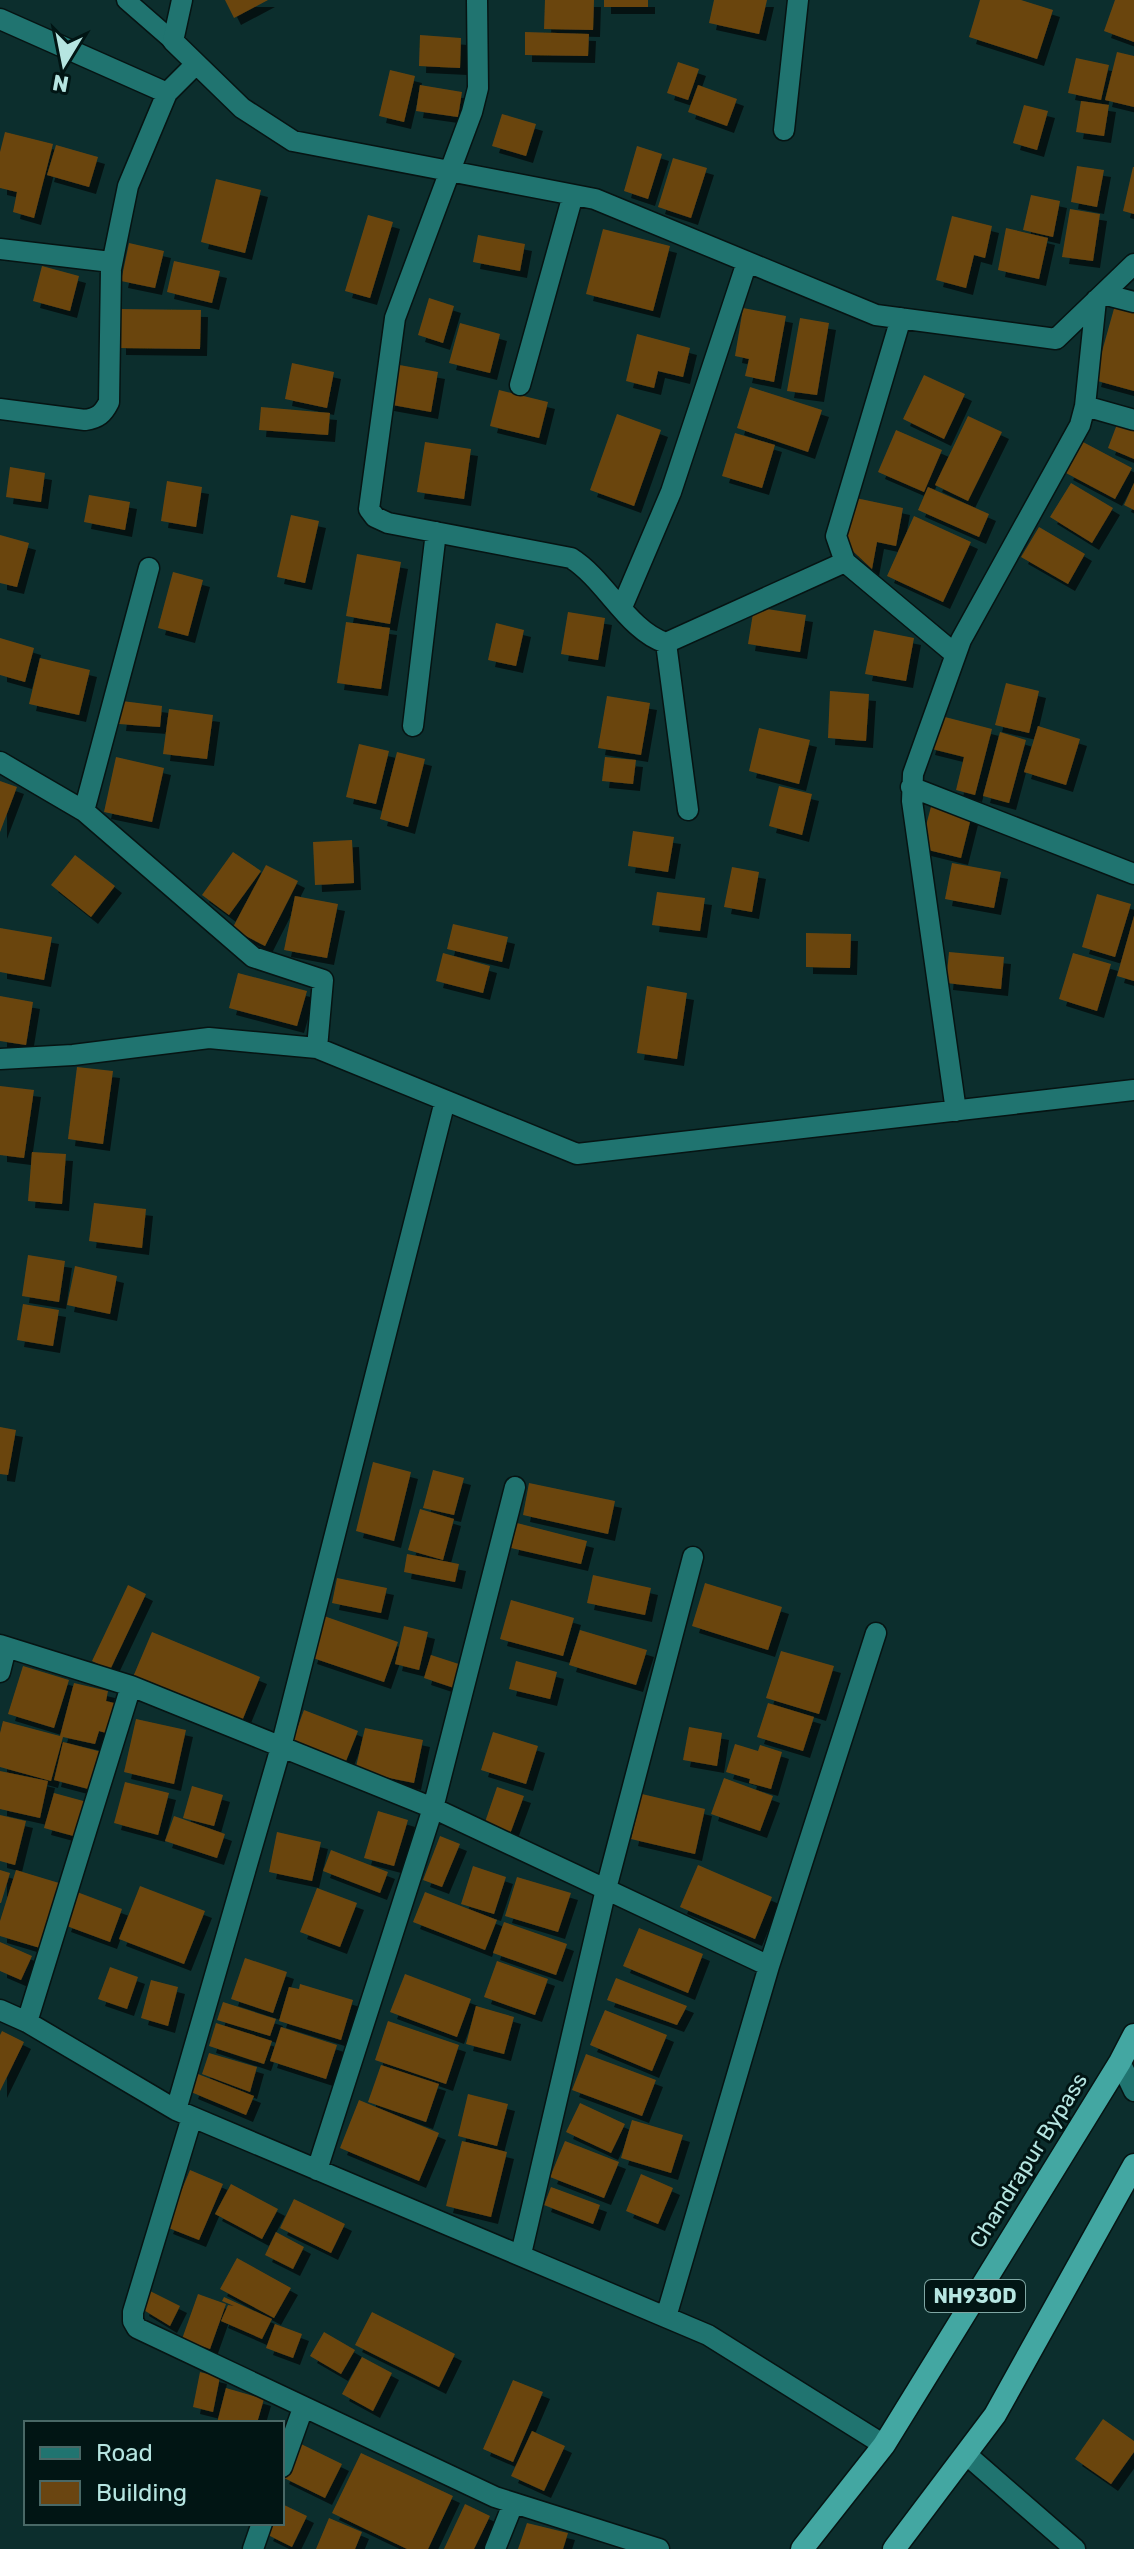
<svg xmlns="http://www.w3.org/2000/svg" width="1134" height="2549" font-family="Rubik,sans-serif">
<style>
.building{fill:#6a4511;filter:url(#shadow)}
.lines{fill:none;stroke-linecap:round;stroke-linejoin:round}
.service-casing{stroke:#061413;stroke-width:21}
.minor-casing{stroke:#061413;stroke-width:23}
.trunk-casing{stroke:#061413;stroke-width:25}
.service{stroke:#207470;stroke-width:18}
.minor{stroke:#207470;stroke-width:20}
.trunk{stroke:#43a7a2;stroke-width:22}
.labels{text-anchor:middle;stroke-width:6;stroke-linejoin:round;paint-order:stroke}
.shield{fill:#011514;stroke:#80a7a4;stroke-width:2}
.shield-label{font-size:20px;font-weight:bold;fill:#b6e5e1}
.street-label{font-size:22px;fill:#b6e5e1;stroke:#011514}
</style>
<defs>
<filter id="shadow"><feDropShadow dx="7" dy="7" stdDeviation="0" flood-color="#0009"/></filter>
</defs>
<rect width="100%" height="100%" fill="#0c2e2d"/>
<!-- building -->
<path class="building" d="M225 0H268L234 18Z
M545 0H594L593 30 544 29Z
M604 0H648V7H604Z
M714 0H767L759 34 709 23Z
M980 0H1021L1053 10 1037 59 969 37Z
M1115 0H1134V42L1104 31Z
M525 32 589 34 588 56 525 55Z
M420 35 461 38 460 68 419 66Z
M1117 52 1134 56V107L1105 100Z
M1076 58 1109 65 1101 100 1068 93Z
M678 62 699 69 688 100 667 93Z
M390 70 415 76 404 122 379 116Z
M420 85 462 92 458 117 416 111Z
M698 85 737 99 727 126 688 112Z
M1081 101 1109 105 1104 136 1076 132Z
M1024 105 1048 111 1037 150 1013 143Z
M502 114 536 124 526 156 492 146Z
M5 132 53 144 34 218 13 212 17 192 0 188V152Z
M56 145 98 157 89 187 47 175Z
M637 146 662 154 648 199 624 191Z
M673 158 707 168 691 218 658 207Z
M1077 166 1104 170 1097 207 1071 202Z
M1133 167H1134V214L1123 211Z
M216 179 261 190 245 253 201 242Z
M1031 195 1060 201 1053 237 1023 230Z
M1070 209 1100 214 1093 261 1062 257Z
M368 215 393 222 370 298 345 291Z
M952 216 992 226 985 258 974 255 966 288 936 280Z
M1006 228 1048 238 1039 279 998 270Z
M603 229 670 246 653 311 586 294Z
M478 235 525 244 520 271 473 262Z
M129 243 164 251 155 288 121 281Z
M174 261 220 271 212 303 167 292Z
M42 266 79 276 70 311 33 301Z
M429 298 454 306 443 343 418 335Z
M1117 298 1134 303V391L1094 380Z
M743 308 786 316 774 382 745 376 749 359 735 356Z
M119 309 201 310 200 349 119 348Z
M800 318 829 323 817 395 787 391Z
M460 323 500 334 490 373 449 363Z
M637 334 690 348 683 377 658 371 654 388 626 381Z
M292 363 334 372 327 408 285 399Z
M394 364 438 372 431 412 387 404Z
M924 375 965 394 944 439 903 419Z
M750 387 822 410 808 452 737 428Z
M499 390 548 402 539 438 490 426Z
M261 407 330 413 328 435 259 430Z
M617 414 661 430 634 506 590 490Z
M968 416 1002 432 968 501 935 485Z
M1119 419 1134 425V459L1108 448Z
M896 430 942 450 924 492 878 472Z
M735 433 775 445 762 488 722 476Z
M425 442 471 449 464 499 417 492Z
M1083 442 1132 468 1115 499 1066 473Z
M10 467 45 473 41 502 6 497Z
M167 481 202 487 196 527 161 521Z
M1071 483 1113 508 1092 543 1050 517Z
M1134 483V510L1124 505Z
M928 487 989 514 979 537 918 510Z
M89 495 130 502 125 530 84 522Z
M851 497 903 508 896 546 877 542 872 569 842 541Z
M291 515 319 521 305 583 277 577Z
M914 516 971 542 943 602 887 576Z
M1039 527 1085 554 1068 584 1021 557Z
M0 535 29 543 17 587 0 583Z
M357 554 401 562 390 624 346 616Z
M173 572 203 580 188 636 158 628Z
M754 607 806 615 800 652 748 644Z
M568 612 605 618 598 660 561 654Z
M346 622 390 628 381 689 337 683Z
M496 623 524 630 516 666 488 660Z
M874 630 914 638 906 681 865 674Z
M0 638 34 648 25 682 0 675Z
M40 658 90 670 79 715 29 704Z
M1006 683 1039 691 1029 733 995 725Z
M830 691 869 694 866 741 828 738Z
M607 696 650 703 641 755 598 748Z
M122 701 162 706 160 727 119 724Z
M169 709 213 715 207 759 163 754Z
M937 715 992 729 975 795 956 790 964 757 928 748Z
M1038 726 1080 739 1066 785 1024 772Z
M759 728 810 740 799 784 749 771Z
M1000 732 1026 740 1009 803 983 796Z
M359 744 389 751 376 804 346 797Z
M397 752 425 759 408 827 380 819Z
M116 757 164 768 152 822 104 812Z
M605 757 636 760 633 784 602 781Z
M0 781 17 787 0 832Z
M779 786 812 794 802 835 769 826Z
M932 803 972 814 961 858 920 848Z
M633 831 674 837 668 872 628 866Z
M352 840 354 883 315 885 313 842Z
M233 852 261 871 229 915 202 895Z
M75 855 115 886 91 917 51 885Z
M952 863 1001 872 994 908 945 899Z
M266 865 298 881 265 946 232 929Z
M732 867 759 872 752 912 724 907Z
M657 892 705 898 700 931 652 925Z
M1097 894 1131 904 1115 957 1082 947Z
M295 896 338 904 327 958 284 950Z
M1134 916V981L1117 976Z
M453 924 508 937 502 962 447 949Z
M0 928 52 937 44 980 0 972Z
M806 933 851 934 850 968 806 967Z
M949 952 1004 957 1001 989 946 983Z
M443 953 490 966 483 993 436 981Z
M1073 953 1111 964 1097 1011 1059 999Z
M238 973 307 991 297 1026 229 1008Z
M647 986 687 993 677 1059 637 1053Z
M0 996 33 1002 26 1045 0 1041Z
M77 1067 113 1071 103 1144 68 1139Z
M0 1086 34 1090 24 1158 0 1155Z
M32 1152 66 1154 62 1204 28 1201Z
M94 1203 146 1209 142 1248 89 1241Z
M28 1255 65 1261 59 1302 22 1296Z
M75 1266 117 1276 110 1314 67 1305Z
M23 1304 59 1310 53 1346 17 1340Z
M0 1427 16 1430 8 1475 0 1474Z
M373 1462 411 1472 394 1541 356 1531Z
M433 1470 464 1478 454 1515 423 1508Z
M529 1483 615 1501 608 1534 523 1515Z
M420 1509 454 1519 443 1560 408 1550Z
M517 1523 587 1541 581 1564 511 1548Z
M407 1554 459 1564 455 1582 404 1572Z
M593 1575 651 1588 645 1615 587 1603Z
M337 1578 387 1588 381 1613 332 1603Z
M705 1583 782 1607 768 1650 692 1626Z
M128 1585 146 1594 110 1670 92 1661Z
M511 1600 574 1618 563 1656 500 1639Z
M324 1616 398 1642 384 1682 310 1657Z
M404 1626 428 1632 419 1670 395 1664Z
M580 1630 647 1650 636 1685 569 1665Z
M152 1632 260 1677 242 1721 133 1677Z
M781 1651 834 1666 819 1714 766 1698Z
M431 1655 465 1666 457 1689 424 1678Z
M516 1661 557 1672 550 1699 509 1689Z
M23 1666 69 1680 54 1728 8 1714Z
M74 1683 108 1691 106 1701 114 1703 106 1733 99 1731 95 1744 63 1737 51 1781 0 1767V1733L3 1721 60 1736Z
M768 1703 814 1717 803 1751 757 1737Z
M304 1710 358 1731 344 1766 291 1745Z
M136 1719 186 1730 174 1784 124 1772Z
M689 1727 722 1733 717 1766 683 1760Z
M365 1728 423 1740 414 1783 355 1771Z
M493 1732 538 1746 526 1784 481 1770Z
M63 1742 102 1752 92 1790 54 1780Z
M735 1744 758 1751 760 1745 782 1752 771 1789 749 1783 750 1779 726 1772Z
M0 1771 48 1781 40 1818 0 1809Z
M724 1778 773 1796 760 1831 711 1814Z
M125 1782 169 1793 158 1835 114 1823Z
M192 1786 223 1795 214 1826 183 1818Z
M497 1787 524 1796 510 1834 484 1825Z
M54 1793 87 1802 77 1837 44 1828Z
M642 1794 705 1809 695 1854 631 1839Z
M378 1811 408 1820 394 1866 364 1858Z
M0 1815 26 1821 15 1865 0 1861Z
M174 1816 225 1834 217 1858 165 1841Z
M277 1832 321 1842 312 1881 269 1872Z
M440 1836 460 1844 442 1887 423 1880Z
M331 1850 388 1872 380 1893 323 1871Z
M698 1865 772 1897 755 1939 680 1907Z
M473 1866 506 1877 494 1914 461 1904Z
M0 1870 10 1873 1 1903H0Z
M16 1870 59 1883 40 1948 0 1936V1921Z
M517 1877 571 1893 558 1932 505 1916Z
M140 1886 205 1911 184 1964 119 1939Z
M317 1888 357 1903 340 1947 300 1932Z
M77 1892 122 1909 110 1942 64 1925Z
M425 1892 497 1920 485 1950 413 1922Z
M504 1922 567 1944 556 1975 493 1953Z
M639 1928 703 1954 688 1993 623 1966Z
M0 1942 32 1956 21 1980 0 1971Z
M245 1958 287 1972 273 2013 231 1999Z
M497 1961 548 1979 535 2015 484 1997Z
M110 1967 138 1977 127 2009 98 1999Z
M405 1974 471 1999 457 2037 390 2012Z
M616 1978 687 2006 677 2025 607 2000Z
M151 1980 178 1987 168 2026 141 2018Z
M300 1984 353 2000 341 2040 279 2021 289 1987 299 1989Z
M223 2002 276 2019 270 2036 217 2020Z
M476 2006 514 2017 504 2054 466 2044Z
M605 2010 667 2035 652 2071 590 2045Z
M388 2021 459 2045 446 2084 375 2060Z
M216 2023 272 2041 264 2064 209 2046Z
M281 2027 337 2045 326 2079 270 2061Z
M2 2031 24 2042 0 2091V2035Z
M209 2053 257 2067 250 2092 202 2074Z
M586 2054 656 2080 642 2116 572 2090Z
M381 2065 439 2084 426 2122 368 2102Z
M198 2074 254 2096 246 2115 191 2092Z
M468 2094 508 2104 497 2146 458 2136Z
M359 2100 439 2133 419 2181 340 2148Z
M580 2103 625 2124 611 2153 566 2132Z
M632 2120 683 2135 671 2173 621 2158Z
M462 2141 507 2152 491 2217 446 2206Z
M565 2141 619 2162 604 2198 550 2177Z
M190 2170 223 2184 199 2240 166 2227Z
M641 2174 673 2188 658 2224 626 2211Z
M231 2184 278 2209 262 2239 215 2214Z
M551 2187 600 2205 593 2224 544 2205Z
M294 2199 345 2224 331 2253 280 2228Z
M276 2232 304 2247 293 2269 265 2255Z
M237 2258 291 2288 274 2318 220 2289Z
M148 2290 180 2306 170 2326 142 2309Z
M198 2294 226 2304 210 2349 182 2339Z
M224 2297 272 2319 262 2339 221 2321 228 2305 234 2306 222 2301Z
M372 2312 455 2354 439 2387 355 2345Z
M275 2324 302 2334 293 2358 266 2348Z
M324 2332 355 2350 341 2374 310 2356Z
M362 2357 392 2373 373 2411 342 2394Z
M200 2372 220 2377 213 2412 193 2407Z
M513 2380 543 2392 513 2462 483 2449Z
M226 2388 264 2399 257 2423H217Z
M1103 2419 1134 2441V2452L1111 2484 1075 2459Z
M532 2431 565 2446 544 2491 511 2476Z
M299 2443 342 2464 325 2498 282 2477Z
M361 2453 453 2496 428 2549H407L332 2513Z
M282 2504 307 2516 292 2547 266 2534 272 2523H282Z
M465 2504 490 2516 474 2549H444Z
M329 2518 362 2532 355 2549H316Z
M527 2523 568 2533 563 2549H518Z"/>
<g class="lines">
<!-- service casing -->
<g class="service-casing">
<path id="service" d="M126 0 173 41"/>
</g>
<!-- minor casing -->
<g class="minor-casing">
<path id="minor" d="M182 0 173 41 242 108 293 141 595 199 876 315 1056 339 1134 264
M477 0 478 88 472 112 395 318 369 509 375 517 388 523 571 558C606 580 628 631 666 643L845 562
M0 19 167 93
M784 130 798 0
M0 249 111 262
M1103 294 1134 302
M901 318 836 536 845 562 955 654
M520 385 573 195
M1085 406 1134 420
M0 409 85 420C98 418 103 414 109 402L111 269 128 186 167 93 196 64
M622 607 671 492 747 262
M666 643 688 810
M413 726 436 532
M0 762 84 811 253 957 323 980 317 1048
M911 787 1134 874
M84 811 149 568
M0 1059 73 1055 209 1038 317 1048 577 1154 1134 1090
M956 1111 912 801 913 774 961 640 1080 425 1085 406 1096 300
M0 1645 131 1686
M0 1672 6 1648
M769 1966 876 1633
M0 2010 27 2022 176 2110 708 2335 884 2445
M27 2022 131 1686 433 1808 769 1966 666 2317
M1120 2062 1134 2091
M176 2110 281 1747 445 1101
M192 2117 133 2312V2321L137 2328 495 2497 659 2549
M317 2170 433 1808 515 1487
M521 2254 606 1889 693 1557
M967 2455 1075 2549
M282 2467 303 2408
M253 2549 262 2523
M495 2549 513 2504"/>
</g>
<!-- trunk casing -->
<g class="trunk-casing">
<path id="trunk" d="M802 2549 884 2445 1120 2062 1134 2035
M894 2549 995 2415 1134 2165"/>
</g>
<!-- service -->
<use href="#service" class="service"/>
<!-- minor -->
<use href="#minor" class="minor"/>
<!-- trunk -->
<use href="#trunk" class="trunk"/>
</g>
<g class="labels">
<!-- shield labels -->
<rect class="shield" x="925" y="2280" width="100" height="32" rx="6"/>
<g class="shield-label">
<text x="975" y="2303">NH930D</text>
</g>
<!-- street labels -->
<g class="street-label">
<text transform="translate(1028 2160) rotate(-58)" y="8">Chandrapur Bypass</text>
</g>
</g>
<!-- legend -->
<rect x="24" y="2421" width="260" height="104" fill="#011514" stroke="#496866" stroke-width="2"/>
<rect x="40" y="2447" width="40" height="12" fill="#207470" stroke="#496866" stroke-width="2"/>
<text x="96" y="2461" font-size="24" fill="#b6e5e1">Road</text>
<rect x="40" y="2481" width="40" height="24" fill="#6a4511" stroke="#496866" stroke-width="2"/>
<text x="96" y="2501" font-size="24" fill="#b6e5e1">Building</text>
<!-- north arrow -->
<g transform="translate(64 64) rotate(190)" stroke="#011514" stroke-width="6" paint-order="stroke">
<path d="M0-6L14 30L0 20L-14 30Z" fill="#b6e5e1"/>
<text y="-12" font-size="22" font-weight="bold" text-anchor="middle" fill="#b6e5e1">N</text>
</g>
</svg>
